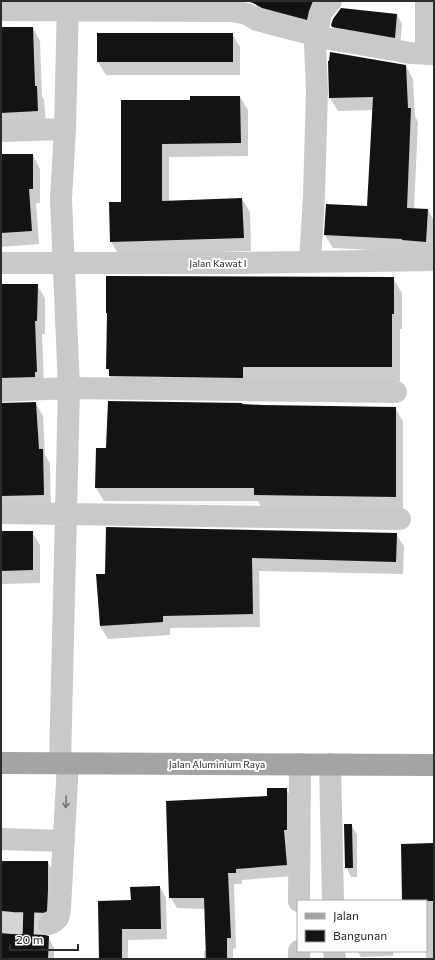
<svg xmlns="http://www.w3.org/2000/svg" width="435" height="960" font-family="Commissioner,sans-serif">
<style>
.shadow{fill:#0003}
.building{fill:#131313}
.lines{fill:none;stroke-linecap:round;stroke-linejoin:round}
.minor-tunnel{stroke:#d5d5d5;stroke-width:22;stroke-dasharray:22 11;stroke-linecap:butt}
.minor{stroke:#c9c9c9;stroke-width:22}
.major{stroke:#a4a4a4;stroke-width:22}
.oneway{stroke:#737373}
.labels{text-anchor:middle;stroke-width:4;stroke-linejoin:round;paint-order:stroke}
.street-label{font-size:10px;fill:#2c2c2c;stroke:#fff}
</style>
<rect width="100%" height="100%" fill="#fff"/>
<!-- shadow -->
<path class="shadow" d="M256 1H339L315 23 263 16 255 4Z
M397 14 402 24 400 47 339 36 332 25Z
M1 28H33L40 41 42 96 44 100 46 124 1 126Z
M232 34 240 47V75H106L98 62Z
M406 66 413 79 415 116 418 122 414 209 428 210 434 221 433 255 410 252 333 248 325 235 327 205 368 207 373 110 338 111 330 98Z
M240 97 248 110V156L169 157V201L242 199 250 212 251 251 119 255 111 242 110 203H122L191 101Z
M1 155H33L40 169V203H36L39 244 1 247Z
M107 277 393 278 402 293V329H400V381H251L118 391 110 376V374L107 368 108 315 107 313Z
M1 285H37L45 298V334H42L44 385 1 395Z
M36 403 43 416 45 455 50 463 51 508 1 510V404Z
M242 405 395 408 403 421V510L262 508 258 501H104L96 488 107 449Z
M1 532H32L40 545V583L1 584Z
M396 534 404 546 403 574 259 571 260 627 170 628V635L108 639 100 626 97 575Z
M286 789 293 800 292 876 242 880V884H234L236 948 233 949V959H204V951H207L205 909 177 908 170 897 268 797Z
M351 825 357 834V877H351L346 867Z
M434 844V959H426V901H403Z
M1 862H48L54 873V902L42 935 48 937 54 948V959H1Z
M160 887 166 898 167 939 128 940V959H100L132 901Z
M386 900V901H363Z
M357 951H393V956L361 957Z"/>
<!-- building -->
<path class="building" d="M246 1H313L309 11 307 20 262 8 253 3Z
M341 8 397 14 395 38 332 27 331 25 333 19Z
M1 27H33L35 86H37L38 111 1 113Z
M97 33H233V62H97Z
M330 52 406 65 408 108H411L407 208 428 209 426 242 402 240V239L324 235 326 204 367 206 373 97 329 98 328 61H329Z
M190 96H240L241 143 162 144V201L242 198 244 238 110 242 109 202H121V100H190Z
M1 154H33V189H29L32 231 1 233Z
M106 276 394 277V314H392V367H243V378L109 376V369H106L107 313H106Z
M1 284H38L37 321H35L37 372H35V377L1 378Z
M108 401 242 403V404L262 405 396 407V497L254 495V488H95L96 448H106Z
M36 402 39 449H43L44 495 1 496V403Z
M106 527 397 533 396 562 252 558 253 614 163 616V622L100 626 96 574H105Z
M1 531H33V570L1 571Z
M267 788H287V830H284L287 865 236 869V873H228L231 938H227V959H206L204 898H169L166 801 267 796Z
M344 824H352L353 868H345Z
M434 843V901H402L401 844Z
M1 861H48V890L47 911 39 916 37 923 38 929 41 934 49 936 48 959H1Z
M160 886 161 929H122V959H99L98 901 131 900 130 887Z"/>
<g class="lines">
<!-- minor-tunnel -->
<path class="minor-tunnel" d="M1 922 12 923 49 924"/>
<!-- minor -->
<path class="minor" d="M1 10 233 11 247 14 257 20 279 26 330 39 410 53 434 54
M426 54V1
M1 131 65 129
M310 262 314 196 317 91 315 43 321 13 331 1
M1 263H234L434 260
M1 391 69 388 396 392
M1 513 400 519
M60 763 69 388 61 199 65 129 68 1
M330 764 333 901
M1 839 64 841
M299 901 300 764
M49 924C59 920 59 918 60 908L68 763
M334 951 335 959
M299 959V951"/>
<!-- major -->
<path class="major" d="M1 763 434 765"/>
</g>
<!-- one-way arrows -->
<defs><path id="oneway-shaft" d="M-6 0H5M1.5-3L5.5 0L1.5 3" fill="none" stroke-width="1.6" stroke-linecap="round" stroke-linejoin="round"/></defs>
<use class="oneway" href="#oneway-shaft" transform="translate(66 802) rotate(93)"/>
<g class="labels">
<!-- street labels -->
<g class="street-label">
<text x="218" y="267">Jalan Kawat I</text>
<text x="217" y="768">Jalan Aluminium Raya</text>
</g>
</g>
<!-- border -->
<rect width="435" height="960" fill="none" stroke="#2c2c2c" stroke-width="4"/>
<!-- legend -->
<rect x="297" y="900" width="130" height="52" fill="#ffffff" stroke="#ababab"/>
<rect x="305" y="913" width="20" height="6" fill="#a4a4a4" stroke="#ababab"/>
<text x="333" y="920" font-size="12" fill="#2c2c2c">Jalan</text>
<rect x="305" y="930" width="20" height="12" fill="#131313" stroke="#ababab"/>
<text x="333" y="940" font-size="12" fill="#2c2c2c">Bangunan</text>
<!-- scale -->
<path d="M10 944v6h68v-6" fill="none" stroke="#2c2c2c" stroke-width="2"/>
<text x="16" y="944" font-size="12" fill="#2c2c2c" stroke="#ffffff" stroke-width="3" paint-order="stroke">20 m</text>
</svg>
